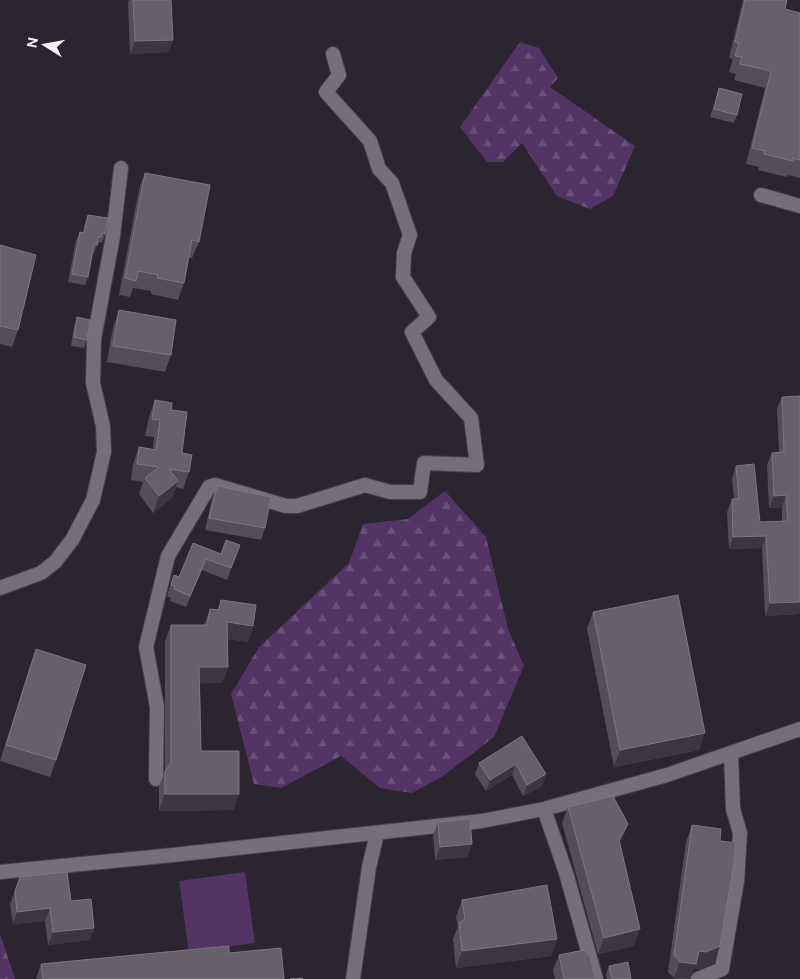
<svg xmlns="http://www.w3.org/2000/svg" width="800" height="979" font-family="'DM Sans',sans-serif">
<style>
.forest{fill:url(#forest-firs)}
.garden{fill:#533464}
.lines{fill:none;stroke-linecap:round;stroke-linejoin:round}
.minor-casing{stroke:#46404a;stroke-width:16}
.minor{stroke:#766f7b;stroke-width:14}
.wall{fill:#554e5a}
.shaded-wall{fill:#3d3642}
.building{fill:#67606b;stroke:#7d7782}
</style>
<defs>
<pattern id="forest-firs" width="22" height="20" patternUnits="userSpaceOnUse" patternTransform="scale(1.25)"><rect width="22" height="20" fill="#533464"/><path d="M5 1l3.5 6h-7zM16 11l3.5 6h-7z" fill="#6c527b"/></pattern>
</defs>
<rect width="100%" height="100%" fill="#2b2530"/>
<!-- forest -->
<path class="forest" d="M520 42 539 48 558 78 550 87 635 146 613 196 590 209 557 196 522 143 503 162H487L460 127Z
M445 491 486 537 508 629 524 666 494 737 443 776 412 793 380 788 341 756 281 788 254 784 231 694 259 647 349 563 363 524 408 519Z
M0 934 15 979H0Z"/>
<!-- garden -->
<path class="garden" d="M245 872 255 943 189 952 179 881Z"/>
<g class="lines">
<!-- minor casing -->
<g class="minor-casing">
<path id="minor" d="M761 195 800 206
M0 588 41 573 55 562 72 540 93 500 104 452 103 426 93 383 94 339 113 236 121 168
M156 779 157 707 146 647 168 556 209 487 215 485 286 506H297L365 485 390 492H420L424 463 477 465 471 418 436 380 412 332 429 317 403 277 404 253 410 235 392 183 379 169 370 141 326 92 339 75 333 54
M544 809 566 873 596 979
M0 872 173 855 482 821 544 809 667 775 800 729
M353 979 369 867 377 834
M698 979 722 969 737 881 740 833 733 809 731 754"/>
</g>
<!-- minor -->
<use href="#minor" class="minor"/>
</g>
<!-- wall -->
<path class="wall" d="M129 0H171L173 40 168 52 130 54 128 3Z
M743 0H787L785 9 800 13V178L788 175 787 177 758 170 759 167 746 164 765 88 734 80 736 74 729 72 733 59 729 58Z
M719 88 737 115 734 123 710 117Z
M145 173 199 242 192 258H189L184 283 178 300 151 294V291L133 288 130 297 119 295 139 189Z
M88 215 105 234 102 243 99 242 98 246 97 245 94 253H93L88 277 85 285 68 282 76 240 80 232H83L85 223Z
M0 245 18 330 12 347 0 344Z
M119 310 171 355 165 372 107 362 113 327Z
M77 317 87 340 84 348 71 346 74 326Z
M782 397 800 614 765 616 762 548 729 549 727 512 732 499H734L732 478 736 466 760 522 782 521V508H769L767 465 772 453 779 452 777 409Z
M155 400 171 410 182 453 189 472 183 489 176 487 172 498 153 513 139 494 143 482 131 480 133 464 139 447 153 449 154 437 145 436 149 417Z
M217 486 265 528 261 540 205 530 212 499Z
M193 543 221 554 240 545 227 580 202 570 186 607 170 601 171 598 167 596 170 586 174 575 179 577Z
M221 600 253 626 248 642 228 639V667L222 683H200L201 751 239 794 233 810 159 811V787L165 771V641L171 625H204L210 609 217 610Z
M593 612 699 750 614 767 587 629Z
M36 649 56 760 50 777 0 761 30 666Z
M522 736 546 774 542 786 523 796 512 775 486 791 475 774 479 763Z
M568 807 628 824 620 844 634 946 598 954 562 823Z
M438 822 472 844 467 857 435 860 433 835Z
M692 825 720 841V946L714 963 700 969 694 968 690 979H678L674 978 668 972 686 842Z
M20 877 71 901 94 928 89 940 48 945 45 921 13 924 10 904Z
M462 900 557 939 551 956 456 968 453 939 458 926 456 917Z
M229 953 284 979H36L41 964Z
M559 955 595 979H555L553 970Z
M609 966 631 979H607L606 975Z"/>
<!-- shaded-wall -->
<path class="shaded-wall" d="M173 40 168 52 130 54 135 41Z
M178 481 172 498 153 513 159 496Z
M786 495 782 508H769L774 496Z
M766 536 762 548 729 549 733 537Z
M800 602V614L765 616 770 603Z
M227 622 253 626 248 642 222 638Z
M199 667H228L222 683 193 684Z
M705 733 699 750 614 767 620 750Z
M516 764 512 775 486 791 490 780Z
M546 774 542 786 523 796 527 785Z
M165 794H239L233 810 159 811Z
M628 824 622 840 613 856 619 840Z
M472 844 467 857 435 860 440 847Z
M50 908 45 921 13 924 17 912Z
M94 928 89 940 48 945 53 932Z
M640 929 634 946 598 954 604 938Z
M557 939 551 956 456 968 462 951Z
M720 946 714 963 700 969 694 968 690 979 674 978 680 962 699 951Z"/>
<!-- building -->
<path class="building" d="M133 0H171L173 40 135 41Z
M745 0H787L785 9 800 13V160L793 158V161L764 154 765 151 752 148 771 71 740 64 742 57 735 56 739 43 735 42Z
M719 88 742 94 737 115 714 109Z
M145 173 210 185 199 242 192 240 184 283 157 278 158 275 138 271 136 281 125 278Z
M88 215 108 218 105 234 102 233 101 237H98L97 245 94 244 88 277 72 274 80 232 84 233Z
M0 245 36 255 18 330 0 326Z
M119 310 176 320 171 355 113 346Z
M77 317 90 320 87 340 74 337Z
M800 396V602L770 603 766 536 733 537 732 499H739L736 466 754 464 760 522 788 521 786 495 774 496 772 453 784 452 782 397Z
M155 400 172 403 171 410 187 412 182 453 192 455 189 472 169 469 178 481 159 496 145 478 159 467 137 464 139 447 156 450 160 420 152 419Z
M217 486 271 497 265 528 209 518Z
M226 540 240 545 231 568 206 559 190 596 174 589 175 586 171 585 174 575 179 577 193 543 221 554Z
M678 595 705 733 620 750 593 612Z
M221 600 256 605 253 626 227 622 228 667H199L201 751H239V794H165V771L171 763V625H207L210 609 219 610Z
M36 649 86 665 56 760 6 745Z
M522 736 546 774 527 785 516 764 490 780 479 763Z
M613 796 628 824 619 840 640 929 604 938 568 807Z
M470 819 472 844 440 847 438 822Z
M692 825 721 829 720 841 736 843 734 863 720 946 706 952 699 951 696 964 680 962 674 955Z
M67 872 71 901 91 899 94 928 53 932 50 908 17 912 15 891 20 877Z
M547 885 557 939 462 951 459 923 465 919 462 900Z
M229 946V953L281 948 284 979H43L41 964Z
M584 950 590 956 595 979H564L559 955Z
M628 962 631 979H612L609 966Z
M302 978 303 979H290Z"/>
<!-- north arrow -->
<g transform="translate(45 45) rotate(281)" stroke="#2b2530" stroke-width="4" paint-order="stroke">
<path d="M0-4L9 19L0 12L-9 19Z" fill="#f7f3fa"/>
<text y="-8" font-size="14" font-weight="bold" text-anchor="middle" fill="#f7f3fa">N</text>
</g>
</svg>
